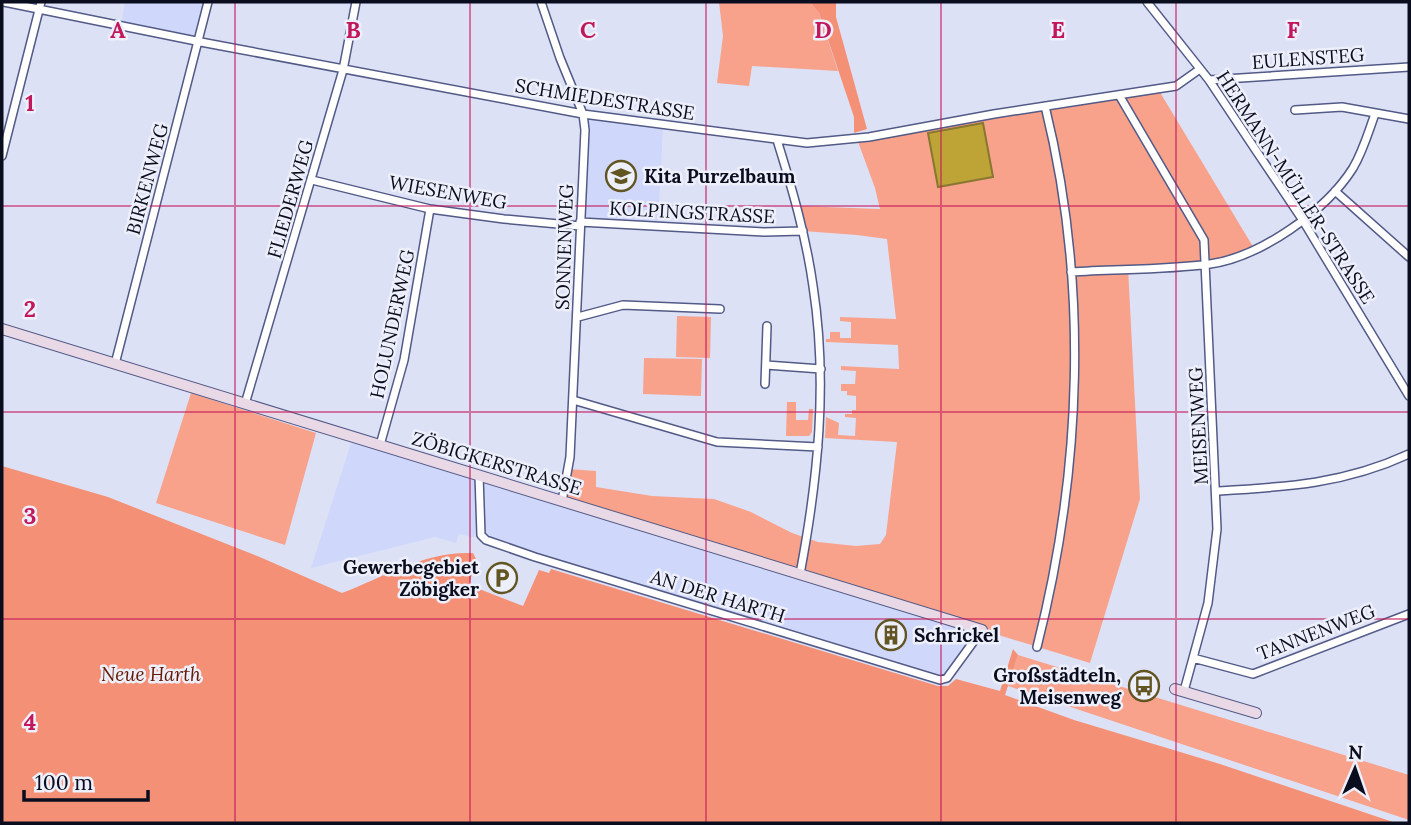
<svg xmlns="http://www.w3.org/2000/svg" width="1411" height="825" font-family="Lora,serif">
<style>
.built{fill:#cfd7fa}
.green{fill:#f8a18b}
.forest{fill:#f49076}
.water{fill:#bea437;stroke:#887730;stroke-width:2}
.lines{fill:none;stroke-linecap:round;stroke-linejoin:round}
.minor-casing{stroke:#525a86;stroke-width:10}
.secondary-casing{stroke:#525a86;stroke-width:12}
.minor{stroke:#fff;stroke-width:7}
.secondary{stroke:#e9d8e5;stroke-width:10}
.grid{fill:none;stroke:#c2185b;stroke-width:2;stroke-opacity:0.55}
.labels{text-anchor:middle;stroke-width:5;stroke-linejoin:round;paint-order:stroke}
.street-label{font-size:19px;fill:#0a0d1e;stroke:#edeffa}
.poi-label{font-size:19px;font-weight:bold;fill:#0a0d1e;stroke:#edeffa;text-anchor:start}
.park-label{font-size:19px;font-style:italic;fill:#641702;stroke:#edeffa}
.grid-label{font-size:23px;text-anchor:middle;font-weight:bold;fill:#c2185b;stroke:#edeffa;stroke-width:5;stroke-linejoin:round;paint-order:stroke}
</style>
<rect width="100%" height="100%" fill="#dde1f6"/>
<!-- built -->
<path class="built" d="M125 2H208L199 42 121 26Z
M583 114 663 124 658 227 580 222Z
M353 437 982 630 947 678 940 680 535 557 482 536 472 537 459 534 456 543 435 537 311 568Z"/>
<!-- green -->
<path class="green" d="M719 2H810L819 13 838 71 752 66 749 86 717 83 723 36Z
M1158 89 1255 250 1212 264 1128 268 1140 499 1090 663 562 501 568 469 596 471V487L652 496 714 499 751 512 792 533 818 542 856 546 880 544 886 535 897 442 825 438 826 417 839 423 838 435 855 436 856 418 845 417V414H852V410H856V396L847 395V391H841V384H855L856 371 841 370V366L899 369 898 345 826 342V339H830V332H840V338H851V322L840 321V317L896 319 887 239 857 235 803 231 797 206 880 209 875 188 857 139Z
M677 316 711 317 710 358 676 357Z
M644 358 702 359 701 396 643 394Z
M191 393 316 433 285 545 156 503Z
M787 402H796V420H808L809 409H813L812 432 809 436H786Z
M1018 655 1409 775V820L1008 686Z"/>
<!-- forest -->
<path class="forest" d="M810 2H836V17L867 129 854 133V117L819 13Z
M2 466 108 497 262 558 342 593C386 576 425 551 473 553L476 559 469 585 523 606 539 570 549 573 551 569 938 686H948L956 679 1000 691 1013 649 1018 655 1005 695 1074 720 1220 764 1396 823H2Z"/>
<!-- water -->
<path class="water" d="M983 123 993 177 938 187 928 133Z"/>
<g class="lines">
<!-- minor casing -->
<g class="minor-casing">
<path id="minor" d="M4 2 206 43 583 114 807 143 869 137 994 114 1176 86 1200 69
M541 2 560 58 583 114 585 130 570 457 562 501
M1147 2 1209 80 1255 149 1302 219 1409 396
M1209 80 1409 67
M1119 95 1204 240 1217 529 1208 603 1184 691
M1295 110 1342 107 1409 119
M777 140C792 188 806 236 813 286 828 382 818 479 800 574
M2 156 41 2
M312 180 430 209 504 219 580 226
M1335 191 1409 257
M580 222 764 232 803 231
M1071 272C1117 269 1165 270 1210 264 1260 257 1326 211 1353 168 1363 151 1368 133 1375 114
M578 317 623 305 720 309
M115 364 208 2
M766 365 821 369
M765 384 767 326
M573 400 717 442 818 447
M245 404 343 70 356 2
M380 445 404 360 430 209
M479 475 481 535 486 540 535 557 940 680 947 678 982 630
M1217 491C1287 487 1344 484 1409 454
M1037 647C1082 470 1089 284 1045 106
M1193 658 1253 674 1409 614"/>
</g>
<!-- secondary casing -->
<g class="secondary-casing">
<path id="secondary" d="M2 329 982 630
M1175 689 1256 713"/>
</g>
<!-- minor -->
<use href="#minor" class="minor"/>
<!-- secondary -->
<use href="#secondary" class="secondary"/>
</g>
<!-- grid -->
<path class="grid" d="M235 2V823M470 2V823M706 2V823M941 2V823M1176 2V823M2 206H1409M2 412H1409M2 619H1409"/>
<!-- icons -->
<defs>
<g id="school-ring" transform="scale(1.575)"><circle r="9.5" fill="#edeffa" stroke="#625522" stroke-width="1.5"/><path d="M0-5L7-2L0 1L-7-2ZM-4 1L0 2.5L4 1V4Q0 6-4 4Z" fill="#625522"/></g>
<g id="parking-ring" transform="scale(1.575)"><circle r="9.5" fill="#edeffa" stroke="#625522" stroke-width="1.5"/><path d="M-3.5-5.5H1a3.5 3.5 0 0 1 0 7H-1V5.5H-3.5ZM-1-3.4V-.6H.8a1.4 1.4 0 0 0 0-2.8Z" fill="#625522"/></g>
<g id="building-ring" transform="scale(1.575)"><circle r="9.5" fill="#edeffa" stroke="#625522" stroke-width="1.5"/><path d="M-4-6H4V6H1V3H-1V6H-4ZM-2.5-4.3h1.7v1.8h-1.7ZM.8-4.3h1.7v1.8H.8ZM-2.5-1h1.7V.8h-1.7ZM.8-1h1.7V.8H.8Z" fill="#625522"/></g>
<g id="bus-ring" transform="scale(1.575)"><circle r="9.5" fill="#edeffa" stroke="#625522" stroke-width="1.5"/><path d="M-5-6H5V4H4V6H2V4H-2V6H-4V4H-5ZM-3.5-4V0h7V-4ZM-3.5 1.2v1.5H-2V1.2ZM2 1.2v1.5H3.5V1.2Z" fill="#625522"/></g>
</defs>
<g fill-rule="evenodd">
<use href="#school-ring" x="621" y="176"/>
<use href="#parking-ring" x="502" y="578"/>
<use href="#building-ring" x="891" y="635"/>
<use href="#bus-ring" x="1144" y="686"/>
</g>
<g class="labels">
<!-- street labels -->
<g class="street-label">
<text transform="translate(1308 58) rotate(-4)" y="7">EULENSTEG</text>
<text transform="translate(605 99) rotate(9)" y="7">SCHMIEDESTRASSE</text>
<text transform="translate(147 179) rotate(-75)" y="7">BIRKENWEG</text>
<text transform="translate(1296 187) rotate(57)" y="7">HERMANN-MÜLLER-STRASSE</text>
<text transform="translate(448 192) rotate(10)" y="7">WIESENWEG</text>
<text transform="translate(290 199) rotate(-74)" y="7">FLIEDERWEG</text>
<text transform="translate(692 212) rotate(3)" y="7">KOLPINGSTRASSE</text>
<text transform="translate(564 247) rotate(-88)" y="7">SONNENWEG</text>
<text transform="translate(392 324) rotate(-78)" y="7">HOLUNDERWEG</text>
<text transform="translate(1198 426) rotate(-93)" y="7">MEISENWEG</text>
<text transform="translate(497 463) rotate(17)" y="7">ZÖBIGKERSTRASSE</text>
<text transform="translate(718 596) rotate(17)" y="7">AN DER HARTH</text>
<text transform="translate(1316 632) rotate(-21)" y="7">TANNENWEG</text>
</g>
<!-- poi labels -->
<g class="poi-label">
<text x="644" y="183">Kita Purzelbaum</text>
<text x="479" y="574" text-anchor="end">Gewerbegebiet<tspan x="479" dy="22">Zöbigker</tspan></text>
<text x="914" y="642">Schrickel</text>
<text x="1121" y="682" text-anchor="end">Großstädteln,<tspan x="1121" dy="22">Meisenweg</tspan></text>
</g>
<!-- park labels -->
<g class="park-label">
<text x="151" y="681">Neue Harth</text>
</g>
</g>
<g class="grid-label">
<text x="118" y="38">A</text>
<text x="353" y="38">B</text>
<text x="588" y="38">C</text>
<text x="823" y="38">D</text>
<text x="1058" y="38">E</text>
<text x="1293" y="38">F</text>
<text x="30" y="111">1</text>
<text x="30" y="317">2</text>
<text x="30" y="524">3</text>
<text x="30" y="730">4</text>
</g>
<!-- border -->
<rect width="1411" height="825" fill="none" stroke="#0a0d1e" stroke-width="7"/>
<!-- north arrow -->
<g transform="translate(1355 769) rotate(2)" stroke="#edeffa" stroke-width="5" paint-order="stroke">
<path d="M0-5L12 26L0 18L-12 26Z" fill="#0a0d1e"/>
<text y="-10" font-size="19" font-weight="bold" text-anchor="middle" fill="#0a0d1e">N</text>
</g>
<!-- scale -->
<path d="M24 790v10h124v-10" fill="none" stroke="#0a0d1e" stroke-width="3.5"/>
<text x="35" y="790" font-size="21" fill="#0a0d1e" stroke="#edeffa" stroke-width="5" paint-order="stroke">100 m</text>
</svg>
